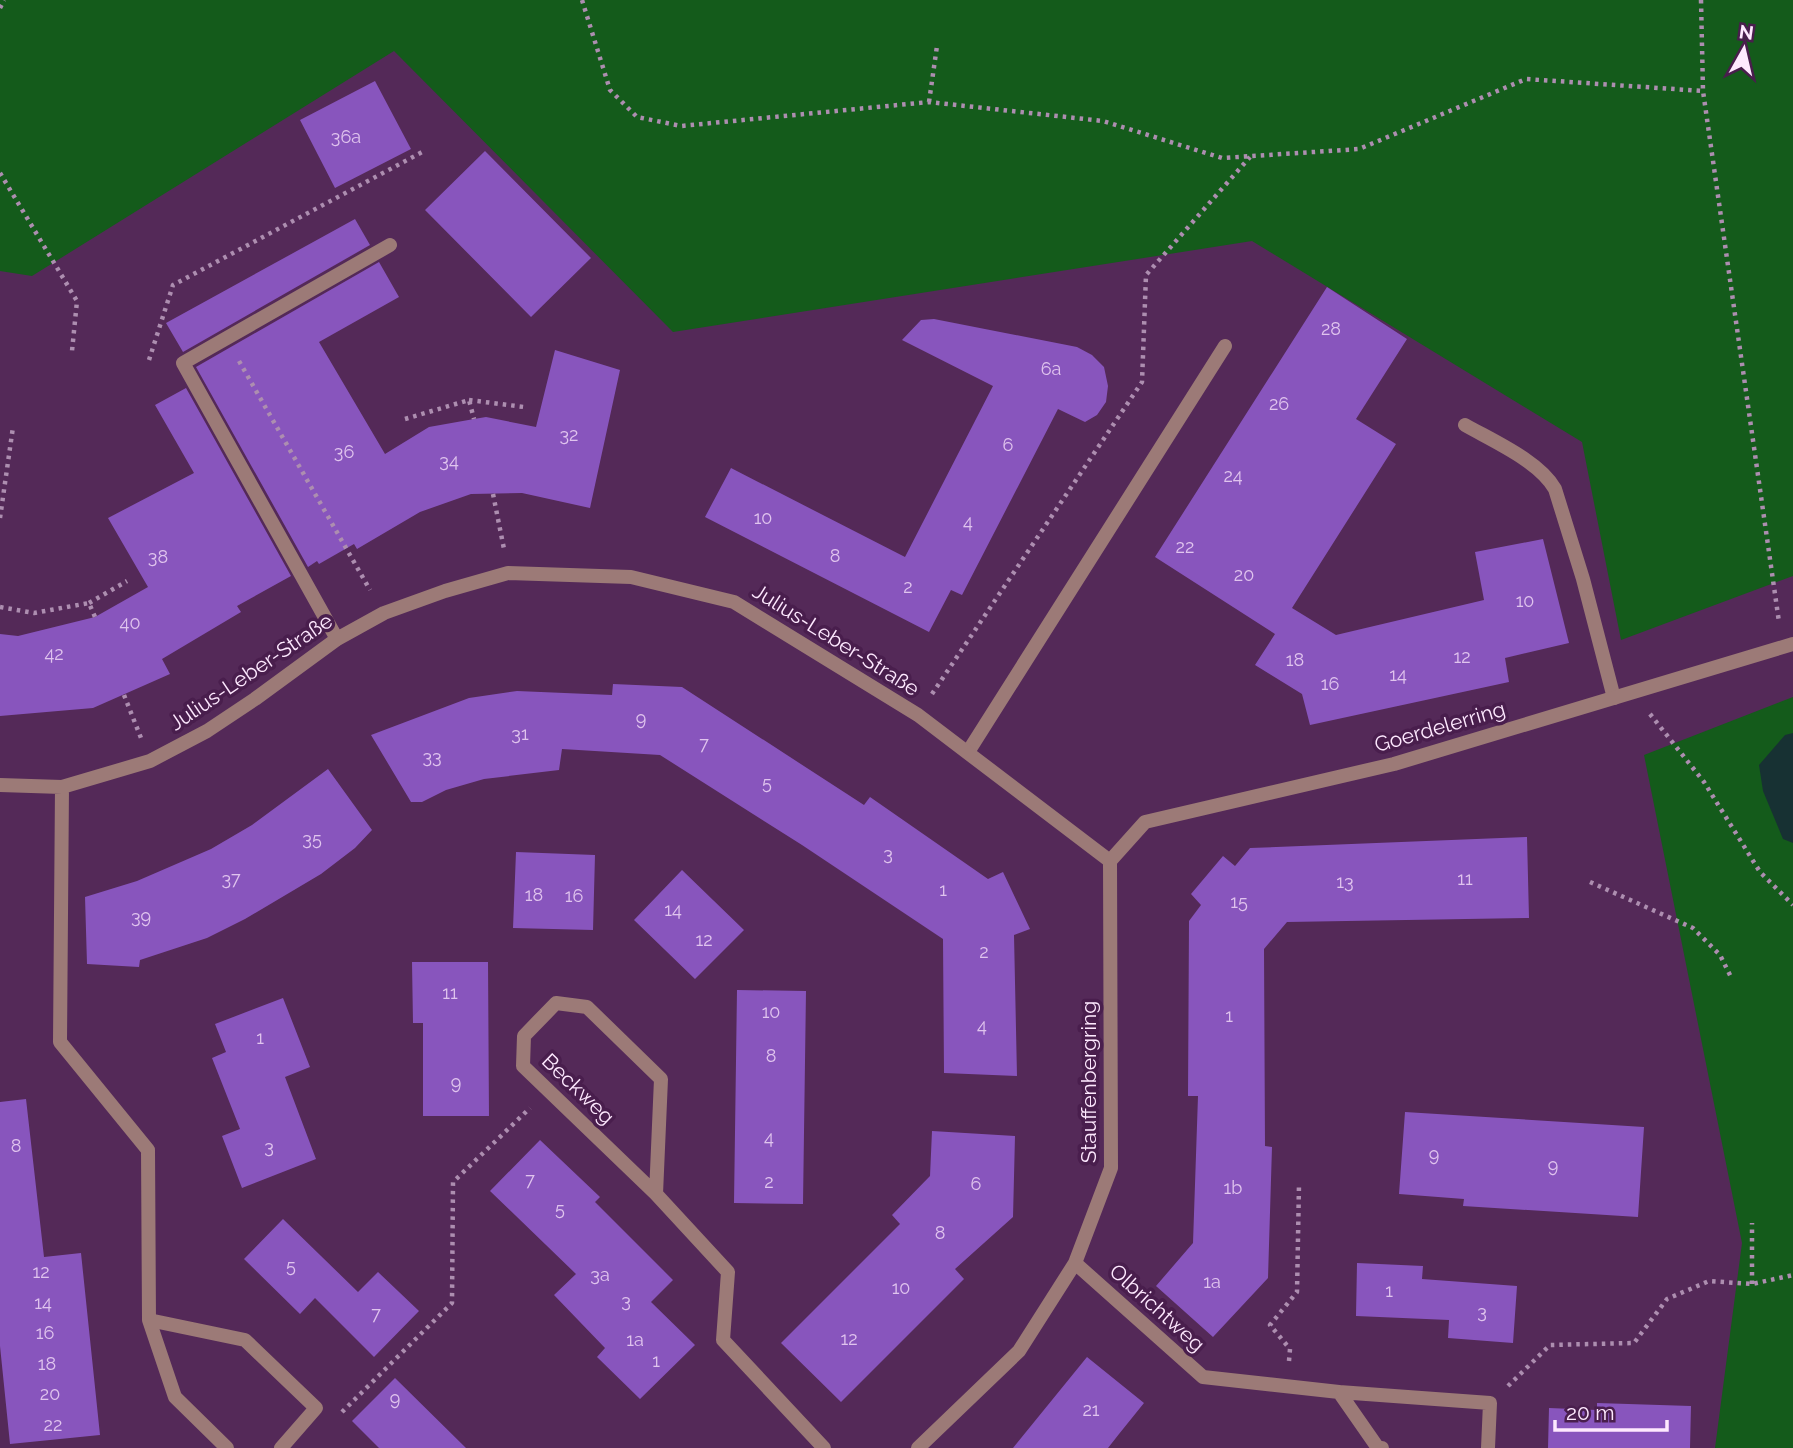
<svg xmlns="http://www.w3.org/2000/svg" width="1793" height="1448" font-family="Raleway,sans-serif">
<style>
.green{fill:#145b1b}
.water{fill:#173133}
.building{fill:#8855bd}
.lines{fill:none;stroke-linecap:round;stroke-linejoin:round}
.path{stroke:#ad8eb0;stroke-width:4.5;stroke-dasharray:3.5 5;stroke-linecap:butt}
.service{stroke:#9c7a77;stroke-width:14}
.minor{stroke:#9c7a77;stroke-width:14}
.labels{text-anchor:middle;stroke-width:7;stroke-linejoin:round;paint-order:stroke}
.number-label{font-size:18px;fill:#e0c4ee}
.street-label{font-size:21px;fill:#fee9ff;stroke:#491e4d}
</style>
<rect width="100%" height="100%" fill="#542958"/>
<!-- green -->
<path class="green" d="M0 0H1793V576L1621 640 1582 442 1252 241 673 332 394 51 32 276 0 271Z
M1793 697V1448H1715L1742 1243 1644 755Z"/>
<!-- water -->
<path class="water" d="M1793 733V843L1783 839 1763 791 1759 765 1785 735Z"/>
<!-- building -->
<path class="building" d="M375 81 411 149 335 188 300 120Z
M485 151 591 258 531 317 425 210Z
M355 219 370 245 183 352 166 323Z
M379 262 399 297 319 342 385 454 429 427 474 419 486 417 536 427 555 350 620 370 590 508 522 493 471 494 420 512 357 549 354 544 319 564 317 561 308 567 196 367Z
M1327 287 1407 339 1356 419 1396 444 1292 608 1336 635 1484 600 1475 552 1543 539 1569 643 1505 658 1509 682 1310 725 1302 694 1255 665 1275 634 1155 557Z
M934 319 1077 347 1092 355 1104 367 1108 386 1106 402 1097 415 1085 422 1058 409 962 595 951 590 929 632 705 517 731 468 905 557 993 386 902 340 921 320Z
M186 388 291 576 237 606 241 612 162 659 170 674 93 708 0 716V634L18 636 95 617 148 587 108 518 194 473 155 405Z
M613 684 682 687 864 805 870 797 988 879 1003 872 1030 929 1014 935 1017 1076 944 1073 943 939 802 845 660 755 562 749 559 770 484 779 446 790 422 802H411L371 735 469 698 517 691 612 695Z
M328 769 372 830 355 848 321 874 245 919 207 938 140 960 139 967 87 964 85 897 137 881 211 849 252 825Z
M1527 837 1529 918 1287 922 1264 949 1265 1146 1272 1147 1268 1278 1213 1337 1156 1286 1193 1243 1198 1096H1188L1189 921 1201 905 1191 894 1223 856 1235 866 1250 848Z
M516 852 595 855 593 930 513 928Z
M682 870 744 930 695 979 634 920Z
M412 962H488L489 1116H423V1023H413Z
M737 990 806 991 803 1204 734 1203Z
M283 998 310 1067 285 1077 316 1159 242 1188 222 1136 240 1129 212 1058 226 1052 215 1024Z
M26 1099 44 1257 81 1253 100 1435 10 1444 0 1346V1102Z
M1405 1112 1644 1127 1638 1217 1463 1206 1464 1199 1399 1194Z
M932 1131 1015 1136 1013 1217 955 1269 964 1279 841 1402 781 1343 900 1224 892 1215 930 1176Z
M540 1140 600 1197 595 1202 673 1280 651 1302 695 1345 640 1399 597 1357 605 1348 554 1295 576 1274 490 1191Z
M283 1219 358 1292 378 1272 419 1311 374 1357 315 1298 300 1314 244 1259Z
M1357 1263 1423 1266 1422 1279 1517 1286 1513 1343 1448 1338 1449 1320 1356 1316Z
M1087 1357 1144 1403 1119 1434 1108 1448H1013Z
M395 1378 466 1448H379L352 1421Z
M1597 1403 1691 1406 1690 1448H1548L1549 1408 1597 1410Z"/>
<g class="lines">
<!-- path -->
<path class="path" d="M582 0 610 90 637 117 681 126 929 102 1103 121 1222 158 1359 149 1526 79 1703 91
M1701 0 1703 91 1779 622
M0 8 4 0
M929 102 937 46
M0 173 77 301 72 351
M149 360 173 285 426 150
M239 361 370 590
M469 400 524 407
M405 419 469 400 474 419
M493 494 504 549
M0 518 13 427
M89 603 127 581
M0 607 34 613 89 603 95 617
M932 694 1142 382 1146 275 1250 157
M124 695 141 738
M1650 714 1704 782 1760 872 1793 905
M1590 882 1693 928 1720 955 1731 977
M1752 1284V1223
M1289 1361 1290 1349 1270 1325 1297 1292 1299 1184
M1508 1386 1550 1345 1634 1343 1667 1299 1709 1281 1752 1284 1793 1275
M342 1412 452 1303 453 1182 530 1108"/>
<!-- service -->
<path class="service" d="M1465 425C1493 441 1539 461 1555 489L1583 579 1614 698
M337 639 183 363 390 245
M968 752 1225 346"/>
<!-- minor -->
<path class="minor" d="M0 785 62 787 150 761 207 731 255 699 337 639 384 613 445 591 508 573 631 577 734 602 918 715 1110 861
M62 787 60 1042 148 1150 149 1320 175 1397 227 1448
M1110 861 1145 822 1394 764 1793 644
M656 1194 661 1079 587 1007 556 1003 524 1036 523 1066 656 1194 728 1272 723 1340 824 1448
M1075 1263 1203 1377 1339 1392 1490 1403 1488 1448
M149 1320 245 1340 316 1408 281 1448
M1339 1392 1378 1448H1382
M918 1448 1019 1351 1075 1263 1111 1168 1110 861"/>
</g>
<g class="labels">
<!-- number labels -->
<g class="number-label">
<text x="346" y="143">36a</text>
<text x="1331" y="335">28</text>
<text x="1051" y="375">6a</text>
<text x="1279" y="410">26</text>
<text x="569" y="441">32</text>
<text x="1008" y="451">6</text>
<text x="344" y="458">36</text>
<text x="449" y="467">34</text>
<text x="1233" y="482">24</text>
<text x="763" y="524">10</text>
<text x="968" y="528">4</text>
<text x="1185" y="553">22</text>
<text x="835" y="562">8</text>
<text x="158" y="563">38</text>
<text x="1244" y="581">20</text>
<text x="908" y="593">2</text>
<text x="1525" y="607">10</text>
<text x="130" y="629">40</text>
<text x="54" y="660">42</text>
<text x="1462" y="663">12</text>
<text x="1295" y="666">18</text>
<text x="1398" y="681">14</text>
<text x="1330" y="690">16</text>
<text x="641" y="725">9</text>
<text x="520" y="740">31</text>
<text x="704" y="750">7</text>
<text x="432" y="763">33</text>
<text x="767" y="789">5</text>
<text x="312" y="845">35</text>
<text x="888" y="860">3</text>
<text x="231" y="885">37</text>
<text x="1465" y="885">11</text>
<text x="1345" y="888">13</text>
<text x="943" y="896">1</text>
<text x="534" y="901">18</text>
<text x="574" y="902">16</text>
<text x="1239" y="908">15</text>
<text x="673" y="916">14</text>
<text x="141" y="923">39</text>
<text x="704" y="946">12</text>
<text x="984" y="958">2</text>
<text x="450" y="999">11</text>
<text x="771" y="1018">10</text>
<text x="1229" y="1022">1</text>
<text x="982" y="1032">4</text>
<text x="260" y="1044">1</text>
<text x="771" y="1062">8</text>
<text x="456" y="1089">9</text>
<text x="769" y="1144">4</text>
<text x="16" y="1152">8</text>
<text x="269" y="1153">3</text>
<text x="1434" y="1161">9</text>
<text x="1553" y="1172">9</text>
<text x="530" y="1186">7</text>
<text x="769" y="1188">2</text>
<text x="976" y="1190">6</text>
<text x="1233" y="1194">1b</text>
<text x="560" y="1215">5</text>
<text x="940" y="1239">8</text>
<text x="291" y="1272">5</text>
<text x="41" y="1278">12</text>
<text x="600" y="1281">3a</text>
<text x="1212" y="1288">1a</text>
<text x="901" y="1294">10</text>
<text x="1389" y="1297">1</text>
<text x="626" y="1307">3</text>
<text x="43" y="1309">14</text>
<text x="1482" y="1318">3</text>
<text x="376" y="1320">7</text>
<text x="45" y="1339">16</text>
<text x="849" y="1345">12</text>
<text x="635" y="1346">1a</text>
<text x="656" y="1367">1</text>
<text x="47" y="1370">18</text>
<text x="50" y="1400">20</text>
<text x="395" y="1405">9</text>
<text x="1091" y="1416">21</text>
<text x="53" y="1431">22</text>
</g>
<!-- street labels -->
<g class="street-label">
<text transform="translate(836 640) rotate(32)" y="7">Julius-Leber-Straße</text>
<text transform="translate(251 672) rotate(-34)" y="7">Julius-Leber-Straße</text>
<text transform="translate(1440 727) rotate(-16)" y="7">Goerdelerring</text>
<text transform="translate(1089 1082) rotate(-90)" y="7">Stauffenbergring</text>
<text transform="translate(578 1089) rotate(44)" y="7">Beckweg</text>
<text transform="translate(1157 1308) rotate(42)" y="7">Olbrichtweg</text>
</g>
</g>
<!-- north arrow -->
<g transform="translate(1744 49) rotate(8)" stroke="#491e4d" stroke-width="5" paint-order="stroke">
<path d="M0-5L12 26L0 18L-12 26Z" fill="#fee9ff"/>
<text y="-10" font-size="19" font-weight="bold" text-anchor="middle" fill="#fee9ff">N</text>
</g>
<!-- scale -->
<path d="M1555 1420v10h112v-10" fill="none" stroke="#fee9ff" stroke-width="3.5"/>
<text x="1566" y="1420" font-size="21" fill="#fee9ff" stroke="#491e4d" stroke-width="5" paint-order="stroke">20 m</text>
</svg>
